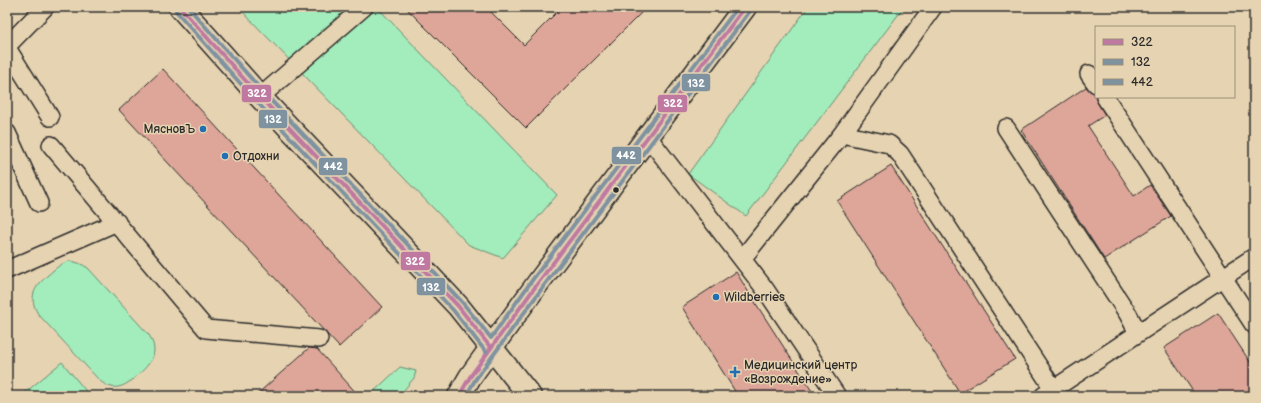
<svg xmlns="http://www.w3.org/2000/svg" width="1261" height="403" font-family="'Balsamiq Sans',sans-serif">
<style>
.green{fill:#a3ecbb;stroke:#678c73}
.building{fill:#dea599;stroke:#2b2b2b}
.lines{fill:none;stroke-linecap:round;stroke-linejoin:round}
.lane-casing{stroke:#2b2b2b;stroke-width:20}
.street-casing{stroke:#2b2b2b;stroke-width:25}
.secondary-casing{stroke:#2b2b2b;stroke-width:25}
.lane{stroke:#e6d3b1;stroke-width:17}
.street{stroke:#e6d3b1;stroke-width:22}
.secondary{stroke:#e6d3b1;stroke-width:22}
.bus-1-casing{stroke:#e6d3b1;stroke-width:7}
.bus-2-casing{stroke:#e6d3b1;stroke-width:7}
.bus-3-casing{stroke:#e6d3b1;stroke-width:7}
.bus-1{stroke:#bf79a0;stroke-width:4}
.bus-2{stroke:#7e92a0;stroke-width:4}
.bus-3{stroke:#7e92a0;stroke-width:4}
.poi-dot{fill:#1f6fb2;stroke:#e6d3b1;stroke-width:1.5}
.bus-dot{fill:#2b2b2b;stroke:#e6d3b1;stroke-width:1.5}
.labels{text-anchor:middle;stroke-width:3;stroke-linejoin:round;paint-order:stroke}
.poi-label{font-size:12px;fill:#2b2b2b;stroke:#e6d3b1;text-anchor:start}
.line-badge{stroke:#e6d3b1;stroke-width:1.5}
.badge-label{font-size:11px;text-anchor:middle;font-weight:bold;fill:#fff}
</style>
<rect width="100%" height="100%" fill="#e6d3b1"/>
<filter id="ink" filterUnits="userSpaceOnUse"><feTurbulence type="fractalNoise" baseFrequency=".025" numOctaves="2"/><feDisplacementMap in="SourceGraphic" scale="8" xChannelSelector="R" yChannelSelector="G"/><feConvolveMatrix kernelMatrix="1 2 1 2 8 2 1 2 1" color-interpolation-filters="sRGB"/></filter>
<g filter="url(#ink)">
<!-- green -->
<path class="green" d="M238 7H377L557 195 503 258 469 245Z
M808 7H904L746 216 688 174Z
M69 261C77 262 82 264 88 268L149 335C160 353 151 363 138 375 124 387 114 393 99 380L38 314C28 296 34 288 48 275 55 269 60 264 69 261Z
M62 362 90 396H21Z
M400 367 416 371 414 378 399 396H369Z"/>
<!-- building -->
<path class="building" d="M405 7H486L524 45 562 7H647L526 128Z
M163 69 382 307 339 347 119 110Z
M1086 87 1094 93 1097 102 1105 115 1088 126 1134 196 1150 185 1171 216 1104 259 1021 130Z
M891 166 1015 359 960 393 837 201Z
M736 272 753 299 815 396H738L682 307Z
M1218 313 1254 368V396H1196L1164 348Z
M309 348 317 349 359 396H255Z"/>
<g class="lines">
<!-- lane casing -->
<g class="lane-casing">
<path id="lane" d="M7 46 45 7
M7 48 50 117
M1089 74 1096 84
M260 97 364 7
M1105 97 1254 325
M1006 128 1128 314 1138 333
M7 133 39 203
M842 134 889 144 900 154 1058 396
M648 137 765 289 837 396
M51 145 206 329 319 339
M742 259 842 134 933 7
M7 270 117 222
M1043 396 1254 257"/>
</g>
<!-- street casing -->
<g class="street-casing">
<path id="street" d="M180 7 260 97 458 306 530 396"/>
</g>
<!-- secondary casing -->
<g class="secondary-casing">
<path id="secondary" d="M459 396 470 377 538 283 745 7"/>
</g>
<!-- lane -->
<use href="#lane" class="lane"/>
<!-- street -->
<use href="#street" class="street"/>
<!-- secondary -->
<use href="#secondary" class="secondary"/>
<!-- bus-1 casing -->
<g class="bus-1-casing">
<path id="bus-1" d="M180 7 260 97 458 306 491 348
M459 396 470 377 538 283 745 7"/>
</g>
<!-- bus-2 casing -->
<g class="bus-2-casing">
<path id="bus-2" d="M176 11 256 101 453 310 486 352
M466 396 475 380 543 287 750 11"/>
</g>
<!-- bus-3 casing -->
<g class="bus-3-casing">
<path id="bus-3" d="M188 7 264 93 462 302 491 338 533 279 738 7"/>
</g>
<!-- bus-1 -->
<use href="#bus-1" class="bus-1"/>
<!-- bus-2 -->
<use href="#bus-2" class="bus-2"/>
<!-- bus-3 -->
<use href="#bus-3" class="bus-3"/>
</g>
</g>
<!-- markers -->
<g class="poi-dot">
<circle cx="203" cy="129" r="4"/>
<circle cx="225" cy="156" r="4"/>
<circle cx="716" cy="297" r="4"/>
<path d="M733 366h4v4h4v4h-4v4h-4v-4h-4v-4h4z"/>
</g>
<circle class="bus-dot" cx="616" cy="190" r="3.5"/>
<g class="labels">
<!-- poi labels -->
<g class="poi-label">
<text x="195" y="133" text-anchor="end">МясновЪ</text>
<text x="233" y="160">Отдохни</text>
<text x="724" y="301">Wildberries</text>
<text x="744" y="369">Медицинский центр<tspan x="744" dy="14">«Возрождение»</tspan></text>
</g>
</g>
<g class="line-badge">
<rect x="681" y="73" width="30" height="19" rx="4" fill="#7e92a0"/>
<rect x="241" y="84" width="31" height="19" rx="4" fill="#bf79a0"/>
<rect x="657" y="94" width="31" height="19" rx="4" fill="#bf79a0"/>
<rect x="258" y="109" width="30" height="20" rx="4" fill="#7e92a0"/>
<rect x="611" y="146" width="31" height="19" rx="4" fill="#7e92a0"/>
<rect x="318" y="157" width="30" height="19" rx="4" fill="#7e92a0"/>
<rect x="400" y="251" width="31" height="20" rx="4" fill="#bf79a0"/>
<rect x="416" y="277" width="30" height="19" rx="4" fill="#7e92a0"/>
</g>
<g class="badge-label">
<text x="696" y="87">132</text>
<text x="257" y="97">322</text>
<text x="673" y="107">322</text>
<text x="273" y="123">132</text>
<text x="626" y="159">442</text>
<text x="333" y="170">442</text>
<text x="415" y="265">322</text>
<text x="431" y="291">132</text>
</g>
<!-- margin -->
<rect width="1261" height="403" fill="none" stroke="#e6d3b1" stroke-width="24"/>
<rect x="12" y="12" width="1237" height="379" fill="none" stroke="#2b2b2b" stroke-width="1.5" filter="url(#ink)"/>
<!-- legend -->
<rect x="1095" y="26" width="140" height="72" fill="#e6d3b1" stroke="#9b907b"/>
<rect x="1103" y="39" width="20" height="6" fill="#bf79a0" stroke="#9b907b"/>
<text x="1131" y="46" font-size="12" fill="#2b2b2b">322</text>
<rect x="1103" y="59" width="20" height="6" fill="#7e92a0" stroke="#9b907b"/>
<text x="1131" y="66" font-size="12" fill="#2b2b2b">132</text>
<rect x="1103" y="79" width="20" height="6" fill="#7e92a0" stroke="#9b907b"/>
<text x="1131" y="86" font-size="12" fill="#2b2b2b">442</text>
</svg>
